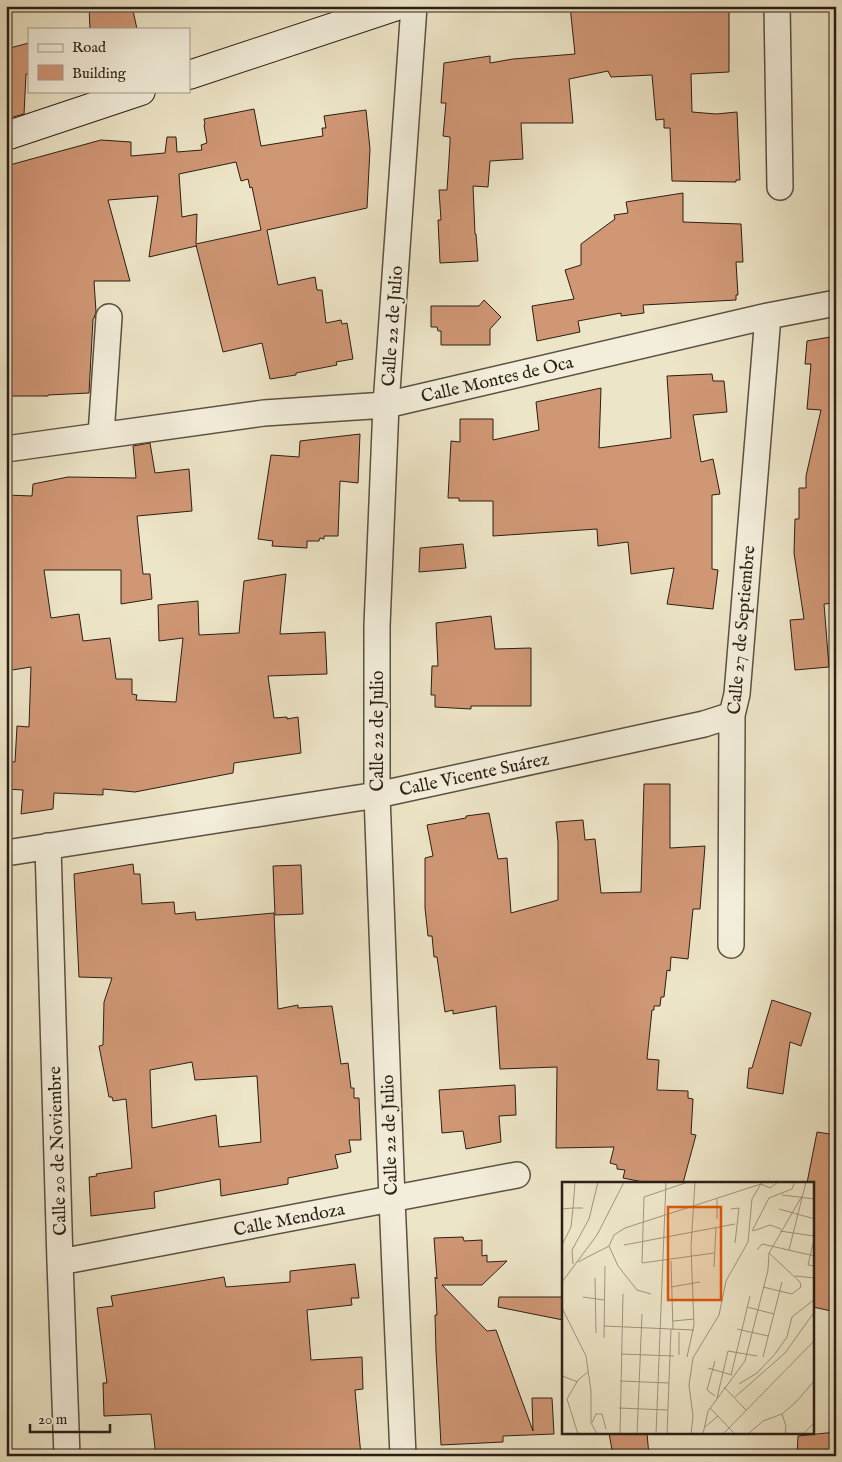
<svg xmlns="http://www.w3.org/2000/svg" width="842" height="1462" font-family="'IM FELL English',serif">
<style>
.building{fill:#d09775;stroke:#2c1e15;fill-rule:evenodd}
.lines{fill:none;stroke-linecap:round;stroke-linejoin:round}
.street-casing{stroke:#5c5042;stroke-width:28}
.secondary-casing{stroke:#2c1e15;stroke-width:30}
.street{stroke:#f3eedb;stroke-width:25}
.secondary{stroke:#f3eedb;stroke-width:28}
.labels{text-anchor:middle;stroke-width:4;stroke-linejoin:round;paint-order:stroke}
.street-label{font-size:18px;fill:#2c1e15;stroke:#f3eedb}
.inset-road{fill:none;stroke:#a09580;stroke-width:1}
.view{fill:#df560c;fill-opacity:0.15;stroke:#df560c;stroke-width:2.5}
.inset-edge{fill:none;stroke:#2c1e15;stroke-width:2.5}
</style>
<rect width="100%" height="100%" fill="#ede5c7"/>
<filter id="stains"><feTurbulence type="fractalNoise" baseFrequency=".004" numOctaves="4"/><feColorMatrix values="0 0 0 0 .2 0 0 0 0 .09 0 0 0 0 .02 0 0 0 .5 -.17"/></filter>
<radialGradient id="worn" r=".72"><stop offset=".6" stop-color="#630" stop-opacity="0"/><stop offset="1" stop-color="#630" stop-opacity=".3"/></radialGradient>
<!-- building -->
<path class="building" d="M89 6H132L137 29H90Z
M570 6H680V9L729 8V72L691 74 692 112 716 114 737 112 740 180H736V182L672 181 670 128H664V119L656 120 652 75 611 77 608 71 569 79 573 123H521L523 159 490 161 488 187 473 186 475 234H476L478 261 440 263 438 220H441L439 190H447L450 143V137L443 136 446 103H441L444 63 490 56V63L513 59 575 54Z
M29 43V74H26L24 114 6 119V49Z
M254 109 261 146 323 136 322 128H326L324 116 366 110 370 149 367 208 267 230 278 285 315 277 317 290H322L326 323 341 320 342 324 347 323 353 359 336 362 337 365 296 373V375L270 379 262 343 223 352 196 245V246L149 257 158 196 108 200 130 281H94L96 312 94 318 93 319 89 393 48 395V396H6L11 316 6 317V166L101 140 131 142V156L165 153 167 137H176L177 152 202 150 201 145 207 143 204 125 205 124 204 119ZM236 162 241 181 248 179 250 188 252 187 261 230 196 244 197 214 182 217 179 174Z
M683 193V222L741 224 743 262H736L738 295H736V300L643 305 644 313 621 316V313L578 321 580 332 537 341 532 306 574 299 565 270 581 265V244L615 219 614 215 628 213 626 202Z
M484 300 501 317 490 329V345H441V331H438L437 327H431V306H479Z
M836 336V603L824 604 829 667 795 670 790 620 804 619 794 553 795 519H799V488H806V476L821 410 807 409 811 364H805L807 341Z
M712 374 713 381H724L727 412 693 415 701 462 713 459 720 494 712 495V569L718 570 713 609 667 604 674 568 631 574 628 542 598 546 597 529 493 536V501H459V498H448L451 441 460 442V419H493V440L539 430 536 402 601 388 599 448 671 438 667 376Z
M360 434 358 483 340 481 338 536H324V539L320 538 319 541H307V548L272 546 273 541 258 539 271 455 299 457 300 441Z
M150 443 155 473 189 469 192 511 137 516 143 574H150L152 599 121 604V570H44L51 618 79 614 83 641 110 638 116 679H132V694L137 695 136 700 176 702 183 638 159 641 158 605 198 601 199 635 239 633 244 581 286 574 280 634 325 632 327 674 268 676 274 718 287 717V719L298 717 301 753 234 763 233 773 135 792 103 789V795L54 793 53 809 21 814 23 790 6 789V761L15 762 17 726 29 727 31 667 6 671V495L32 496 33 484 68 477 136 478 133 446Z
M463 544 466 568 419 572 420 548Z
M491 616 495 649 531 648V706H471V709L435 707V695H431L432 666H438L436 623Z
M644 784H670V848L705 846 700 909H693L688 959 671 957 670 971 667 970 664 997H661L660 1006H654V1010H652L647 1059 659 1060 657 1090 688 1091V1098L693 1099 691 1134 696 1135 683 1183H648L623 1178 625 1170 617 1169V1165L610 1163 614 1147 556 1148 557 1067 500 1069 496 1006 453 1014V1010L445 1012 437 957H434L432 936H428L425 908V858L433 856 427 825 466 818V816L489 813 498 859 507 858 511 913 558 900V842L556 822 583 820 585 840 595 839 601 893 641 892Z
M133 864 134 874H140L142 904 174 902 175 914 195 912 196 920 274 913 278 1009 298 1005V1008L332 1006 341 1064 348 1063 351 1088H354V1098H359L361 1140H349L351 1152 335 1155 338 1168 288 1178V1184L221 1196 220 1179 154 1192 155 1208 91 1216 89 1177 97 1176 96 1174 132 1168 126 1099 113 1101 112 1097H109L99 1046 103 1045 104 1002 112 978 79 977 74 874ZM192 1062 195 1080 257 1076 261 1142 219 1147 216 1115 152 1128 150 1070Z
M301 865 303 914 275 915 273 866Z
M772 1000 811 1013 801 1046 790 1042 783 1094 747 1088 749 1068H752Z
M515 1085 516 1115 499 1116 501 1142 466 1149 463 1131 442 1133 439 1090Z
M817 1132 836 1135V1312L813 1307V1183H807Z
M463 1237 464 1241 482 1240V1256L487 1255V1262L507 1261 482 1285H442L487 1331 496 1330 533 1431 532 1398H552L554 1434 503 1436V1442L441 1445 436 1351 435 1315H437L435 1277 437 1279 434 1238Z
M355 1264 359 1298H351L352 1305 307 1310 311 1360 362 1357 363 1389 355 1390 361 1456H156L151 1414 104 1416 103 1383H107L97 1308 113 1306 111 1296 224 1277 226 1287 290 1282V1271Z
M499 1297H563V1320L498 1307Z
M836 1432V1456H797L798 1436Z
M609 1433H647L649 1456H613Z"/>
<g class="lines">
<!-- street casing -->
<g class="street-casing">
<path id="street" d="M777 6 780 187
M101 435 109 317
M6 449 264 413 386 405 768 316 836 303
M48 846 60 1262 67 1456
M6 853 377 795 704 724 732 715
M731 945 732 715 737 694 768 316
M60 1262 517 1175
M403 1456 392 1199 377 795V626L386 405 414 6"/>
</g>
<!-- secondary casing -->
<g class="secondary-casing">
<path id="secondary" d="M189 75 397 6
M6 136 141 91"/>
</g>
<!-- street -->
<use href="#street" class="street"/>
<!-- secondary -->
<use href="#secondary" class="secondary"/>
</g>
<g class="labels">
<!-- street labels -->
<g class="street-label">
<text transform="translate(392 326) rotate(-86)" y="6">Calle 22 de Julio</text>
<text transform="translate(497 379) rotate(-13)" y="6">Calle Montes de Oca</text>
<text transform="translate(741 630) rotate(-85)" y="6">Calle 27 de Septiembre</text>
<text transform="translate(377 731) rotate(-90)" y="6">Calle 22 de Julio</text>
<text transform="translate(474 774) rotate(-12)" y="6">Calle Vicente Suárez</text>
<text transform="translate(389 1135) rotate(-92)" y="6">Calle 22 de Julio</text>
<text transform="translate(57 1151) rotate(-92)" y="6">Calle 20 de Noviembre</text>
<text transform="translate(289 1219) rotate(-11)" y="6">Calle Mendoza</text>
</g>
</g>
<!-- overview -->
<g transform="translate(562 1182)">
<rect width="252" height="252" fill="#ede5c7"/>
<path class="inset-road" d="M126 0 82 15 80 81 152 71M199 2 208 6 216 0M220 13 253 17M155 17V37M0 27 11 26 13 0M169 27 177 26 173 61M217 27 253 37M190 49 207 16 230 7 233 0M191 49 208 43 219 47M218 49 252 54M253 53 246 83 253 84M0 63 9 45 11 26H21M62 63 173 42M47 64 56 84 75 108 89 112M195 68 200 62 253 74M227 68 244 0M109 79 111 148M16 80 47 64 52 53 63 46 199 2M11 82 10 68 27 37 36 0M152 85 154 45M233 94 253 96M33 96 34 151M0 100 35 53 62 0M109 105 138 100M201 105 230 112 239 105 238 100 207 71 240 14M21 115 42 118M185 125 212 132M0 126 24 174 29 209V241L35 252M111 139 132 137M42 144 132 148M175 147 206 154M42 156 43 84M59 172 112 174M117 173V150M125 175 132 143 129 65 133 0M201 175 220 100M146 186 170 193M169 193 188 114M0 194 16 200M58 199 107 201M177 202 195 191 213 172 225 155 230 135 253 117M162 205 184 228M153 214 145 208 153 179M173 215 223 171 253 129M155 216 166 169 195 174M57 226 105 228M148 226 173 252M220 232 224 244 223 252M30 241 34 232H40L44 247M143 245 156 234M16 252 5 217 16 198 26 190M58 252 61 112M75 252 80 132M94 252 104 0M105 252 109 147M129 252 131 234 127 203 131 176 157 133 164 99 186 60 190 17 200 0M141 252 146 229 183 179 206 88 207 71M161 252 253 158M186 252 201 239 220 232 234 220 253 198M241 252 253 240"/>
<path class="view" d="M106 25H159V118H106Z"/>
<rect width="252" height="252" class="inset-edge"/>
</g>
<!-- margin -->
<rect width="842" height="1462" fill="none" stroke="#ede5c7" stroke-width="25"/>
<rect x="8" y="8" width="827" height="1447" fill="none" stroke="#2c1e15" stroke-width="2.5"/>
<rect x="12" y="12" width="817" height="1437" fill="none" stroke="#2c1e15"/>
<!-- legend -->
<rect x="28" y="28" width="162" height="65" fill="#f3eedb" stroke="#a39b8c"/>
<rect x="38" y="44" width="25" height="8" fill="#f3eedb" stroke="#a39b8c"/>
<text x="72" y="52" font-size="15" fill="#2c1e15">Road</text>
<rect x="38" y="65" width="25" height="15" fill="#d09775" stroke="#a39b8c"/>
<text x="72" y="78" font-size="15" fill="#2c1e15">Building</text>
<!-- scale -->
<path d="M30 1424v8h80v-8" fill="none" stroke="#2c1e15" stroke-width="2.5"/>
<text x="38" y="1424" font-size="15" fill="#2c1e15" stroke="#f3eedb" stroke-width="4" paint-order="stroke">20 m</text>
<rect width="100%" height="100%" filter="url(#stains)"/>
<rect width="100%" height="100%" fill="url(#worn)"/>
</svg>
